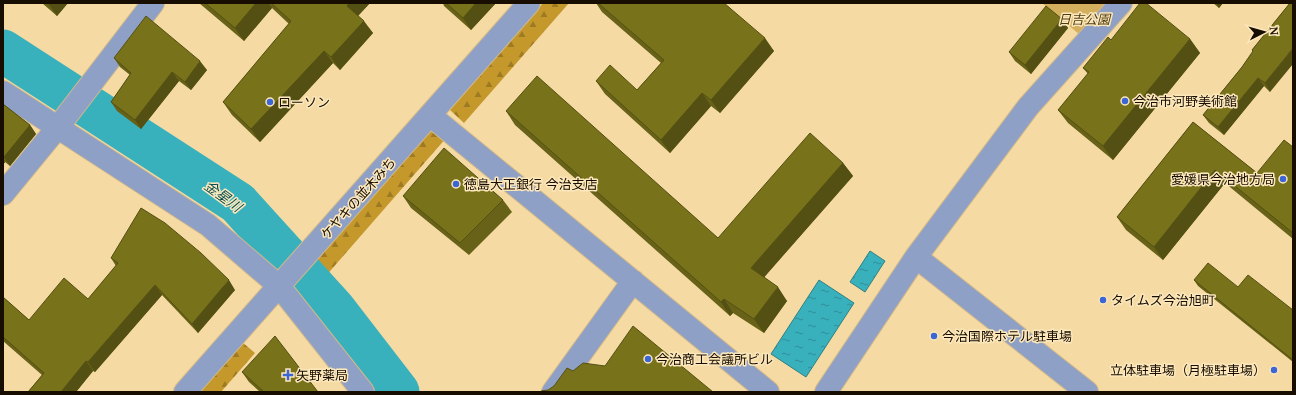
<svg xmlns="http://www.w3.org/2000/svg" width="1296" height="395" font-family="'Noto Serif','Noto Sans JP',serif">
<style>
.forest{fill:url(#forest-firs)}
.park{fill:#d4af5d}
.water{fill:url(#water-ripples);stroke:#2f8084}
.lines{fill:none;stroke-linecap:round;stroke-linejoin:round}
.river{stroke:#39b1bd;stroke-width:43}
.minor-casing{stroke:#d1b989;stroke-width:24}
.minor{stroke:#8fa0c6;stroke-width:22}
.wall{fill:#676217}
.shaded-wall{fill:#545013}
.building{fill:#78721b;stroke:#545013}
.poi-dot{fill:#3c66d6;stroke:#fde8bc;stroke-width:1.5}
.labels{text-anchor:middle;stroke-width:3;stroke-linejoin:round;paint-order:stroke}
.park-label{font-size:13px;font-style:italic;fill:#4e3c11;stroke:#fde8bc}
.poi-label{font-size:13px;fill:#170d00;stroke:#fde8bc;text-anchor:start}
.street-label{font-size:13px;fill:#170d00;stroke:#fde8bc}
.water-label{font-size:14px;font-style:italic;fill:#074f55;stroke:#fde8bc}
</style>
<defs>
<pattern id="forest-firs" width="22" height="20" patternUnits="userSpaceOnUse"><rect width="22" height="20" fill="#c4982b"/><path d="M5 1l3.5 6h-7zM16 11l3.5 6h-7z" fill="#9e7a22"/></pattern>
<pattern id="water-ripples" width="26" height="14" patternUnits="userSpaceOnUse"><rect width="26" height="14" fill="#39b1bd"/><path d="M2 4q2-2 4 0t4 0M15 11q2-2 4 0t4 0" fill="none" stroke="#2f8e97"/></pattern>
</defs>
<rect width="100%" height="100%" fill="#f5daa3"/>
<!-- forest -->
<path class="forest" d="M543 3H569L464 123 450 110Z
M434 126 447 137 324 278 311 267Z
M242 342 255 353 221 392H197Z"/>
<!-- park -->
<path class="park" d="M1042 3H1118L1086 40Z"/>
<!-- water -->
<path class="water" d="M870 251 885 261 865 292 850 282Z
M819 280 854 303 806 377 771 354Z"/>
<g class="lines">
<!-- river -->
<path class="river" d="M3 51 238 203 334 309 398 392"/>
<!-- minor casing -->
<g class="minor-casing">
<path id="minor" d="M3 92 208 225 279 286 363 392
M431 116 768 392
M3 194 58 127 153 3
M916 257 1087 392
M185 392 529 3
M553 392 633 281
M826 392 916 257 1028 107 1121 3"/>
</g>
<!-- minor -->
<use href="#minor" class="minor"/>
</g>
<!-- wall -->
<path class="wall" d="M42 3H68L57 16Z
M199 3H370L358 16 373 33 340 70 333 63 260 142 232 115 223 102 289 24 272 8 244 41Z
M443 3H496L471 30 444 6Z
M596 3H724L774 51 720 113 711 106 670 153 605 94 596 81 637 90 661 63 602 12Z
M1213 3H1223L1219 8Z
M1290 3 1270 92 1264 86 1224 135 1209 123 1203 115 1242 67 1253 52 1252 50Z
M1062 19 1068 28 1031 74 1015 61 1009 52Z
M1190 39 1200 53 1113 160 1068 123 1058 110 1088 74 1083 68 1111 40Z
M114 58 207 70 191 90 179 81 141 129 117 111 111 102 130 75 120 67Z
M3 104 30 125 36 134 10 166 5 162 3 165Z
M506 111 718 238 843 163 853 176 764 277 787 301 764 333 733 313 730 316 515 125Z
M1193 122 1257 173 1293 147V239L1225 183 1163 260 1126 230 1117 217Z
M403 196 503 200 512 212 469 255 411 208Z
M111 258 235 290 198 333 162 295 95 372 93 371 76 392H28L42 375 3 341V297L29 320 88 299 116 266Z
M1194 280 1238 287 1293 310V362L1198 286Z
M242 372 318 392H260L249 382Z"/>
<!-- shaded-wall -->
<path class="shaded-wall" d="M48 3H68L57 16Z
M256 3H268L272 8 244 41 235 28Z
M349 3H370L356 18 347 6Z
M476 3H496L471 30 463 18Z
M1216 3H1223L1219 8Z
M1062 19 1068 28 1031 74 1025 65Z
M364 21 373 33 340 70 331 57Z
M765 38 774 51 720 113 711 100Z
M1190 39 1200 53 1113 160 1103 146Z
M1293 48V64L1270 92 1265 83Z
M324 51 333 63 260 142 251 129Z
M200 61 207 70 191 90 185 82Z
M172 72 179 81 141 129 135 120Z
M1258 78 1264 86 1224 135 1218 127Z
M702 93 711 106 670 153 661 140Z
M30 125 36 134 10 166 4 157Z
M3 159 5 162 3 165Z
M843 163 853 176 760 282 751 268Z
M1215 170 1225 183 1163 260 1154 247Z
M229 280 235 290 198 333 192 324Z
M155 285 162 295 95 372 88 362Z
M778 287 787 301 764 333 754 319Z
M724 299 733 313 730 316 721 302Z
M86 361 93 371 76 392H61Z"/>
<!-- building -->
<path class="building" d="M205 3H256L235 28Z
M271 3H349L347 6 364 21 331 57 324 51 251 129 223 102 291 21Z
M446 3H476L463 18Z
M598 3H724L765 38 711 100 702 93 661 140 596 81 610 65 637 90 664 60Z
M1140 3H1146L1190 39 1103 146 1058 110 1089 72 1083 68 1108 37 1111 40Z
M1290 3H1293V48L1265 83 1258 78 1218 127 1203 115 1242 67 1253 51 1252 50Z
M1046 6 1062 19 1025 65 1009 52Z
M146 16 200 61 185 82 172 72 135 120 111 102 131 73 114 58Z
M537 76 718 238 810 133 843 163 751 268 778 287 754 319 724 299 721 302 506 111Z
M3 104 30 125 4 157 3 156Z
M1193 122 1257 173 1284 140 1293 147V233L1215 170 1154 247 1117 217Z
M444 148 503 200 460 243 403 196Z
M141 208 165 223 201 253 229 280 192 324 155 285 88 362 86 361 61 392H28L44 373 3 337V297L29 320 64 278 88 299 118 263 111 258Z
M1208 263 1238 287 1248 275 1293 310V360L1194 280Z
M633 326 713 392H540L541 391 548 390 554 386 567 368 573 371 583 363 605 366Z
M275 336 318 392H264L242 372Z"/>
<!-- markers -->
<g class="poi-dot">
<circle cx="1125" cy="101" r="4"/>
<circle cx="270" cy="102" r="4"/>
<circle cx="1283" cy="179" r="4"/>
<circle cx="456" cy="184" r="4"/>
<circle cx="1103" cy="300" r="4"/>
<circle cx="934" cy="336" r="4"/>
<circle cx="648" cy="359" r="4"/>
<circle cx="1274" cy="370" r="4"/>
<path d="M286 369h4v4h4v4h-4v4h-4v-4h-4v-4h4z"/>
</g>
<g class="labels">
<!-- park labels -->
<g class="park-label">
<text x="1084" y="24">日吉公園</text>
</g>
<!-- poi labels -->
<g class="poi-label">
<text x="1133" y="106">今治市河野美術館</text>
<text x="278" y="107">ローソン</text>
<text x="1275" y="184" text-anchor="end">愛媛県今治地方局</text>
<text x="464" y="189">徳島大正銀行 今治支店</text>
<text x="1111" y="305">タイムズ今治旭町</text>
<text x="942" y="341">今治国際ホテル駐車場</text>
<text x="656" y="364">今治商工会議所ビル</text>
<text x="1266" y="375" text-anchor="end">立体駐車場（月極駐車場）</text>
<text x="296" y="380">矢野薬局</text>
</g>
<!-- street labels -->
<g class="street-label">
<text transform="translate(358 198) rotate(-48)" y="5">ケヤキの並木みち</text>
</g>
<!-- water labels -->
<g class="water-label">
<text transform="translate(223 196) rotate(36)" y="5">金星川</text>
</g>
</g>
<!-- border -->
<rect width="1296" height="395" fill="none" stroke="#170d00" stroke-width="8"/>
<!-- north arrow -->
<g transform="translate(1264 32) rotate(84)" stroke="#fde8bc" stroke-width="3" paint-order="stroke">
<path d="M0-3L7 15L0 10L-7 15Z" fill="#170d00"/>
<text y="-6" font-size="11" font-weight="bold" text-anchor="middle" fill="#170d00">N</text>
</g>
</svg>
